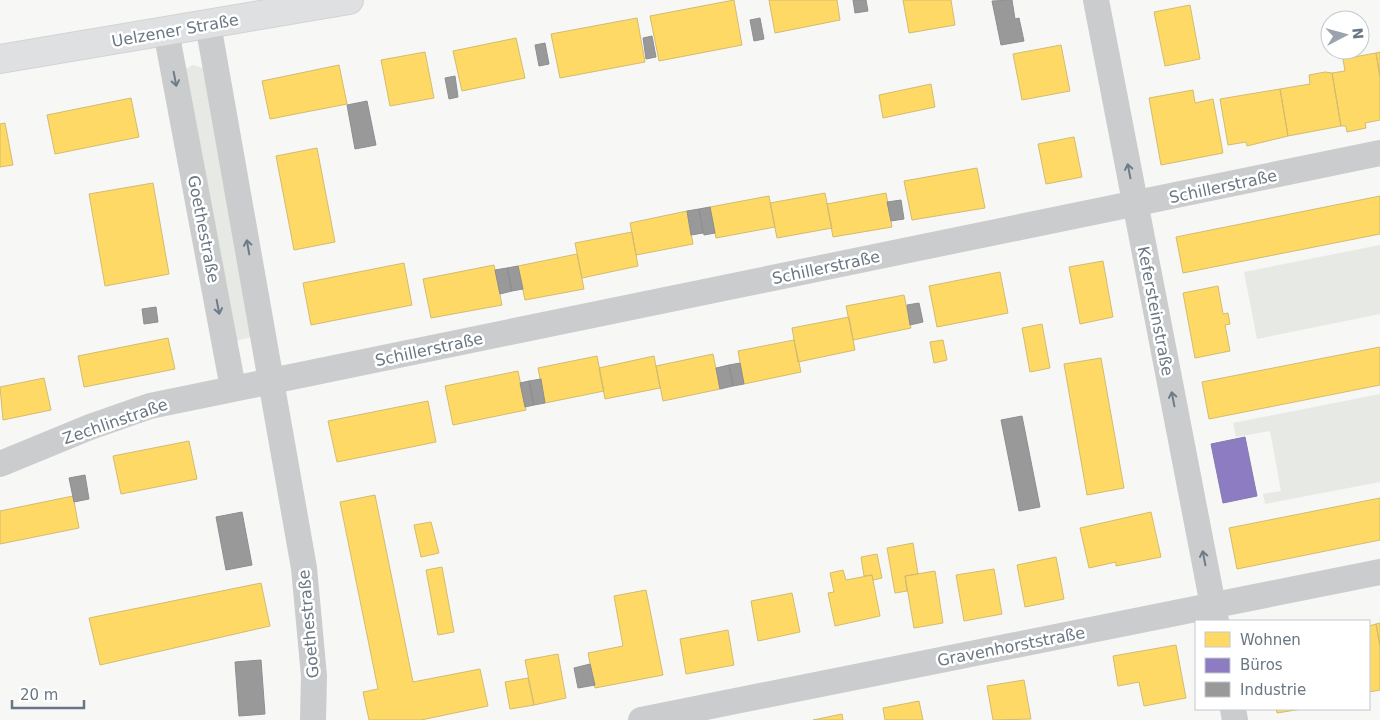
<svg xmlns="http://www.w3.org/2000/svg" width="1380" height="720" font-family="'DejaVu Sans',sans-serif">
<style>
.green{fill:#e6e9e4}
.homes{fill:#ffd966;stroke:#d2bc6f}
.offices{fill:#8e7cc3;stroke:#837ab0}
.industry{fill:#999;stroke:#8b8f93}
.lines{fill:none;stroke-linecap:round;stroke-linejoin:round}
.secondary-casing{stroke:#d3d3d4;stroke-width:30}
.street{stroke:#cbcccd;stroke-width:26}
.secondary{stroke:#dfe0e1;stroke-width:28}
.oneway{stroke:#6e7b88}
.labels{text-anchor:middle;stroke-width:5;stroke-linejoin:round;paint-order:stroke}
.street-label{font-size:16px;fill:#697784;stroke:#fff}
</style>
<rect width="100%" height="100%" fill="#f7f7f6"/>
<!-- green -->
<path class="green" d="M193 65 203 68 251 337 236 341 185 69Z
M1380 245V314L1257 339 1244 272Z
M1380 394V482L1265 504 1263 494 1281 491 1270 431 1236 437 1233 423Z"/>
<!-- homes -->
<path class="homes" d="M734 0 742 45 659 61 650 16Z
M769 0H837L840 20 775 33Z
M903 0H951L955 25 909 33Z
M1190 5 1200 59 1165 66 1154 12Z
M637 18 645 62 560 78 551 34Z
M516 38 525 78 462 91 453 51Z
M1061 45 1070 91 1022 100 1013 54Z
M425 52 434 98 390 106 381 60Z
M1380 52V77L1376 53Z
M1376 53 1380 77V120L1365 123 1366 128 1347 132 1346 126H1341L1332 73 1345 71 1343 59Z
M339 65 347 104 270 119 262 81Z
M1325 72 1332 73 1341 126 1288 136 1280 89 1310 84 1309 75Z
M931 84 935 107 883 118 879 95Z
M1280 89 1288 136 1247 146 1246 142 1228 145 1220 99Z
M1193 90 1195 103 1213 99 1223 153 1161 165 1149 98Z
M131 98 139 137 55 154 47 115Z
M5 123 13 165 0 167V124Z
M1074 137 1082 177 1046 184 1038 144Z
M317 148 335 242 294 250 276 156Z
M977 168 985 208 912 220 904 181Z
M153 183 169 274 105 286 89 194Z
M825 193 832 228 777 238 770 203Z
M886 193 892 227 833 237 827 204Z
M769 196 775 227 716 238 710 207Z
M1380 196V234L1183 273 1176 237Z
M687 211 693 244 636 255 630 223Z
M632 232 638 266 582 278 575 243Z
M577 254 584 289 525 300 518 266Z
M1103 261 1113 317 1080 324 1069 267Z
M404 263 412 305 311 325 303 283Z
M494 265 502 305 431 318 423 279Z
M1000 272 1008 313 937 327 929 286Z
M1218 286 1223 314 1228 313 1230 324 1225 325 1230 351 1195 358 1183 293Z
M904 295 911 328 853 340 846 306Z
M849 317 855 350 798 362 792 328Z
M1042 324 1050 368 1030 372 1022 328Z
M168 338 175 369 84 387 78 356Z
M794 340 801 372 744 384 738 351Z
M943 340 947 360 934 363 930 342Z
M1380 347V385L1209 419 1202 382Z
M713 354 720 389 663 401 656 366Z
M597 356 604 391 545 403 538 368Z
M654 356 660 388 605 399 599 368Z
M1101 358 1124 488 1087 495 1064 364Z
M518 371 526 410 453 425 445 386Z
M44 378 51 410 3 420 0 387Z
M428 401 436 442 337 462 328 421Z
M189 441 197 479 121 494 113 456Z
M375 495 413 682 480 669 488 706 421 720H369L363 692 378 689 340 502Z
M73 496 79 528 0 544V511Z
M1380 498V540L1237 569 1229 528Z
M1151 512 1161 557 1116 566V562L1089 568 1080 528Z
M431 522 439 553 421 557 414 525Z
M913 543 918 574 905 576 907 591 895 593 887 548Z
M877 554 882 578 873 580 872 575 864 576 861 557Z
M1056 557 1064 599 1025 607 1017 565Z
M442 567 454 632 438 635 426 570Z
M994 569 1002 614 964 621 956 575Z
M843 570 846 580 872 575 880 616 835 626 828 593 834 592 830 573Z
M935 571 943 623 914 628 905 576Z
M261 583 270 626 100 665 89 618Z
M646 590 663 675 595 688 588 653 623 646 614 596Z
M792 593 800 632 758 641 751 601Z
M1380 623V646L1376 624Z
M1376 624 1380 646V690L1369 692V626Z
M728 630 734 665 686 674 680 639Z
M1176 645 1186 698 1144 706 1139 682 1118 686 1113 656Z
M558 654 566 698 534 705 525 660Z
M528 678 534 705 510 709 505 682Z
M1024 680 1031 719 993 720 987 686Z
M919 701 923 720H885L883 708Z
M1276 709H1302L1277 713Z
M842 714 843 720H813Z"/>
<!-- offices -->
<path class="offices" d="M1245 437 1257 496 1223 503 1211 444Z"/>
<!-- industry -->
<path class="industry" d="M853 0H866L868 11 855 13Z
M1012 0 1015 19 1019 18 1024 41 1001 45 992 1Z
M760 18 764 39 754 41 750 20Z
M652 36 656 57 646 59 643 38Z
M545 43 549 64 539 66 535 45Z
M455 76 458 97 449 99 445 78Z
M367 101 376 145 355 149 347 105Z
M901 200 904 219 891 221 887 202Z
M710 207 715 233 704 235 699 209Z
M699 209 703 233 691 235 687 211Z
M518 266 523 289 512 291 507 268Z
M507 268 512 291 500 294 495 270Z
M919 303 923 322 910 325 907 305Z
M156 307 158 322 144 324 142 309Z
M740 363 744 384 733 386 729 365Z
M729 365 733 386 720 389 716 368Z
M541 379 545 403 534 405 529 381Z
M529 381 534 405 525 407 520 383Z
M1022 416 1040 507 1019 511 1001 420Z
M85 475 89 499 74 502 69 478Z
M242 512 252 565 226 570 216 517Z
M261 660 265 714 239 716 235 662Z
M590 664 595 685 578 688 574 668Z"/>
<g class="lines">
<!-- secondary casing -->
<g class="secondary-casing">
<path id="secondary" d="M0 59 349 0"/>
</g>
<!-- street -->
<path class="street" d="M1096 0 1216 621
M208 24 304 568 314 676 313 720
M166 31 233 388
M0 464 90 427 150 406 1380 153
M1233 709 1235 720
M641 720 1380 572"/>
<!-- secondary -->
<use href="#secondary" class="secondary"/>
</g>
<!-- one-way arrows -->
<defs><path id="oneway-shaft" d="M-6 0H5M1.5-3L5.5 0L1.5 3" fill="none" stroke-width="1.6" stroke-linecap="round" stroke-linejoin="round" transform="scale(1.25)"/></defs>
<g class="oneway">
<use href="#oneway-shaft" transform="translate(175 79) rotate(79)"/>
<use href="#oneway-shaft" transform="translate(1129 171) rotate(-101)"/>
<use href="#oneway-shaft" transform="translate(248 247) rotate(-100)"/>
<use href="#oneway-shaft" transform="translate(218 307) rotate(79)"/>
<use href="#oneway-shaft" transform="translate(1173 399) rotate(-101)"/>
<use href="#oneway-shaft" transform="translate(1204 558) rotate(-101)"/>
</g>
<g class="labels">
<!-- street labels -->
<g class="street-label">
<text transform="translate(175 30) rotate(-10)" y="6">Uelzener Straße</text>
<text transform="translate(1223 186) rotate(-12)" y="6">Schillerstraße</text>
<text transform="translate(204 229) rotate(79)" y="6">Goethestraße</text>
<text transform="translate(826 267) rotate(-12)" y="6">Schillerstraße</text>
<text transform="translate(1156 311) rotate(79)" y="6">Kefersteinstraße</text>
<text transform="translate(429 349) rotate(-12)" y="6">Schillerstraße</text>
<text transform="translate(115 421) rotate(-19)" y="6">Zechlinstraße</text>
<text transform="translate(308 624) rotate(-95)" y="6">Goethestraße</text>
<text transform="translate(1011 646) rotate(-11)" y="6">Gravenhorststraße</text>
</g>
</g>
<!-- legend -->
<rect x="1195" y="620" width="175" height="90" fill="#ffffff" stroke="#c3c9ce"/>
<rect x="1205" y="632" width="25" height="15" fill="#ffd966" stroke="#c3c9ce"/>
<text x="1240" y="645" font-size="15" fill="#697784">Wohnen</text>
<rect x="1205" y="658" width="25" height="15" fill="#8e7cc3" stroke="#c3c9ce"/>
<text x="1240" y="670" font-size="15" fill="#697784">Büros</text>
<rect x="1205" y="682" width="25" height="15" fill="#999999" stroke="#c3c9ce"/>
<text x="1240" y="695" font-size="15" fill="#697784">Industrie</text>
<!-- north arrow -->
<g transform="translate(1345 35) rotate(84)"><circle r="24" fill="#ffffff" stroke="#c3c9ce"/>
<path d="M0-4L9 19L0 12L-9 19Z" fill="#9ba4ac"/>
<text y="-8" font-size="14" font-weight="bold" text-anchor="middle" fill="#697784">N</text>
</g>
<!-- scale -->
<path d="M12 700v8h72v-8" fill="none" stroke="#697784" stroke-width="2.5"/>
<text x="20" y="700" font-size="15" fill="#697784" stroke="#ffffff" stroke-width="4" paint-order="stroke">20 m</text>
</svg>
